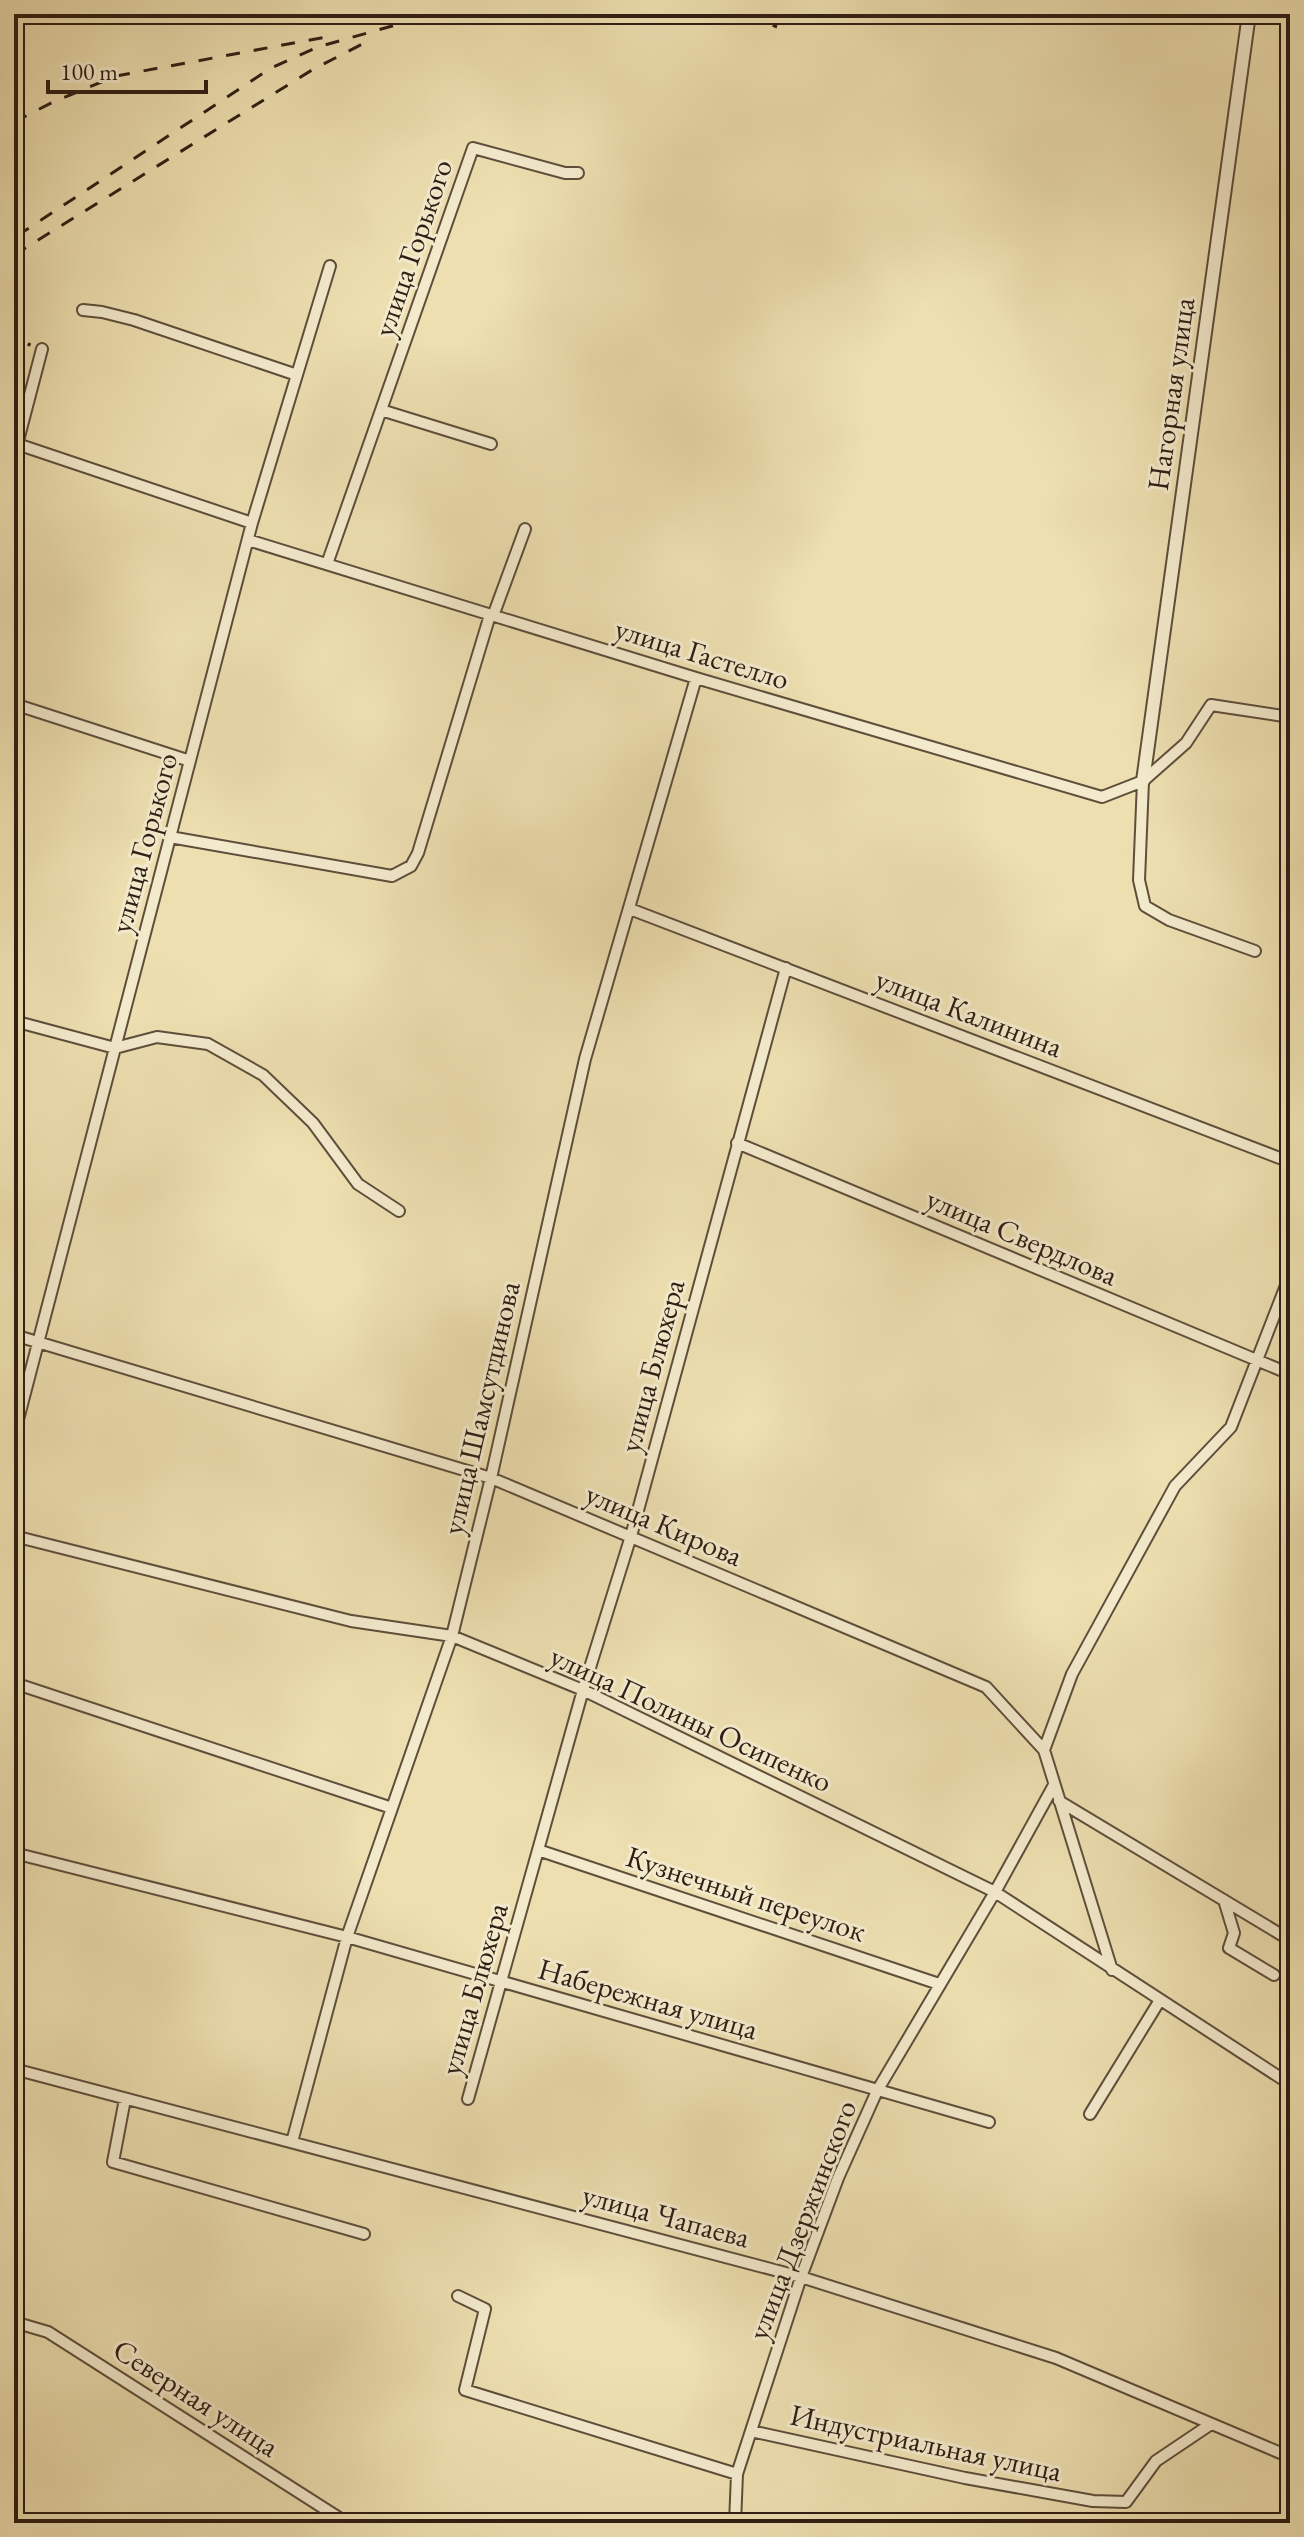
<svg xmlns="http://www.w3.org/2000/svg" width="1304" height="2537" font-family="'EB Garamond',serif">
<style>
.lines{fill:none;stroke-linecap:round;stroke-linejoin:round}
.minor-casing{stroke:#5e4e3b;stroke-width:14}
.tertiary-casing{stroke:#5e4e3b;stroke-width:16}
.minor{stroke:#f3eacc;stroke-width:10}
.tertiary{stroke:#f3eacc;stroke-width:12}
.rail{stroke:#2e1e14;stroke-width:3;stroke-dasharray:14 14;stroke-linecap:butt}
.labels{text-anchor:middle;stroke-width:6;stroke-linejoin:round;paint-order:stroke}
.street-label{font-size:30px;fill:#2e1e14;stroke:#f3eacc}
</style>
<rect width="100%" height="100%" fill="#eddfb0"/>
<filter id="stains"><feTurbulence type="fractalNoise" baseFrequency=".0025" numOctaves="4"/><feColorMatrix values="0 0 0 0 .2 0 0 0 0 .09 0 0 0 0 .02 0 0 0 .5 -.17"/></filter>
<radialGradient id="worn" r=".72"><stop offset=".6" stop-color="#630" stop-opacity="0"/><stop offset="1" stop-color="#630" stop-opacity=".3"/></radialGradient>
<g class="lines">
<!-- minor casing -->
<g class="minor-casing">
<path id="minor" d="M83 310 102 312 134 320 297 375
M381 410 491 444
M17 444 252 523
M14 456 42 349
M248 540 696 678 1102 797 1143 781 1186 743 1211 705 1290 717
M327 564 473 148 565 173H578
M493 616 525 529
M14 704 190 761
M1143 781 1139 880 1145 906 1169 920 1255 951
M170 837 392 876 411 866 418 853 490 615
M630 909 1290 1162
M14 1021 115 1048 157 1037 208 1044 263 1075 313 1123 358 1184 399 1211
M737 1143 1290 1374
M14 1335 491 1478 986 1687 1044 1750 1112 1970
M14 1435 252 523 330 266
M14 1536 351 1621 452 1636 583 1690 995 1892 1290 2084
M14 1683 392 1808
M1044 1750 1072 1674 1175 1486 1231 1427 1290 1275
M1059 1801 1290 1940
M538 1850 939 1984
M14 1853 347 1937 989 2122
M1224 1900 1234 1933 1229 1948 1274 1975
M14 2069 801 2277 1056 2358 1290 2457
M125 2099 113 2162 364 2234
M468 2099 583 1690 631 1536 786 968
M1090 2114 1160 2000
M292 2142 347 1937 452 1636 491 1478 585 1059 696 678
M458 2296 485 2309 465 2390 737 2474
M14 2322 48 2332 347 2523
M751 2431 965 2478 1093 2501 1126 2502 1156 2461 1211 2424
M735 2523 737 2474 801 2277 838 2178 877 2091 995 1892 1054 1785"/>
</g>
<!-- tertiary casing -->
<g class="tertiary-casing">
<path id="tertiary" d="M1143 781 1249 14"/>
</g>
<!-- minor -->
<use href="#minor" class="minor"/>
<!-- tertiary -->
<use href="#tertiary" class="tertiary"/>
<!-- rail -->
<path class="rail" d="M246 14H403
M747 14 777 27
M14 122 53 102 116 76 326 37
M17 236 271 68 318 47 406 22 454 14
M14 255 312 70 370 40
M14 370 30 343"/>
</g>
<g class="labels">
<!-- street labels -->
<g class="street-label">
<text transform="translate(413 248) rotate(-71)" y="10">улица Горького</text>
<text transform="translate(1171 394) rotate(-82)" y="10">Нагорная улица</text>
<text transform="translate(702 654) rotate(17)" y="10">улица Гастелло</text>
<text transform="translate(144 843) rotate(-75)" y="10">улица Горького</text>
<text transform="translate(969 1013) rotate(21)" y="10">улица Калинина</text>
<text transform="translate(1022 1237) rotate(23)" y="10">улица Свердлова</text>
<text transform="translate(652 1366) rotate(-75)" y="10">улица Блюхера</text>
<text transform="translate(481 1408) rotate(-77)" y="10">улица Шамсутдинова</text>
<text transform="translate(664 1525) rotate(23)" y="10">улица Кирова</text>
<text transform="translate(691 1719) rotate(25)" y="10">улица Полины Осипенко</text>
<text transform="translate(746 1894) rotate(18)" y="10">Кузнечный переулок</text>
<text transform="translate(474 1989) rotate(-74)" y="10">улица Блюхера</text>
<text transform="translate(648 1999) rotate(16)" y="10">Набережная улица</text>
<text transform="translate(666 2216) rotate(15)" y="10">улица Чапаева</text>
<text transform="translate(802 2220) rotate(-69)" y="10">улица Дзержинского</text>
<text transform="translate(196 2398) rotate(33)" y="10">Северная улица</text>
<text transform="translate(926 2443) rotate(12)" y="10">Индустриальная улица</text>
</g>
</g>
<!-- margin -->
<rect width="1304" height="2537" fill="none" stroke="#eddfb0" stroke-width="48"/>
<rect x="16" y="16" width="1272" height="2505" fill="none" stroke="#2e1e14" stroke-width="4"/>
<rect x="24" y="24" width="1256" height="2489" fill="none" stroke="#2e1e14" stroke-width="2"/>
<!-- scale -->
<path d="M48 80v12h158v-12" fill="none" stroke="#2e1e14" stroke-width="4"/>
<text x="60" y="80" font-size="24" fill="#2e1e14" stroke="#f3eacc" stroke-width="6" paint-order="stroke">100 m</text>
<rect width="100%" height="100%" filter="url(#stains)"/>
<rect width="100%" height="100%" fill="url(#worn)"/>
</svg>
